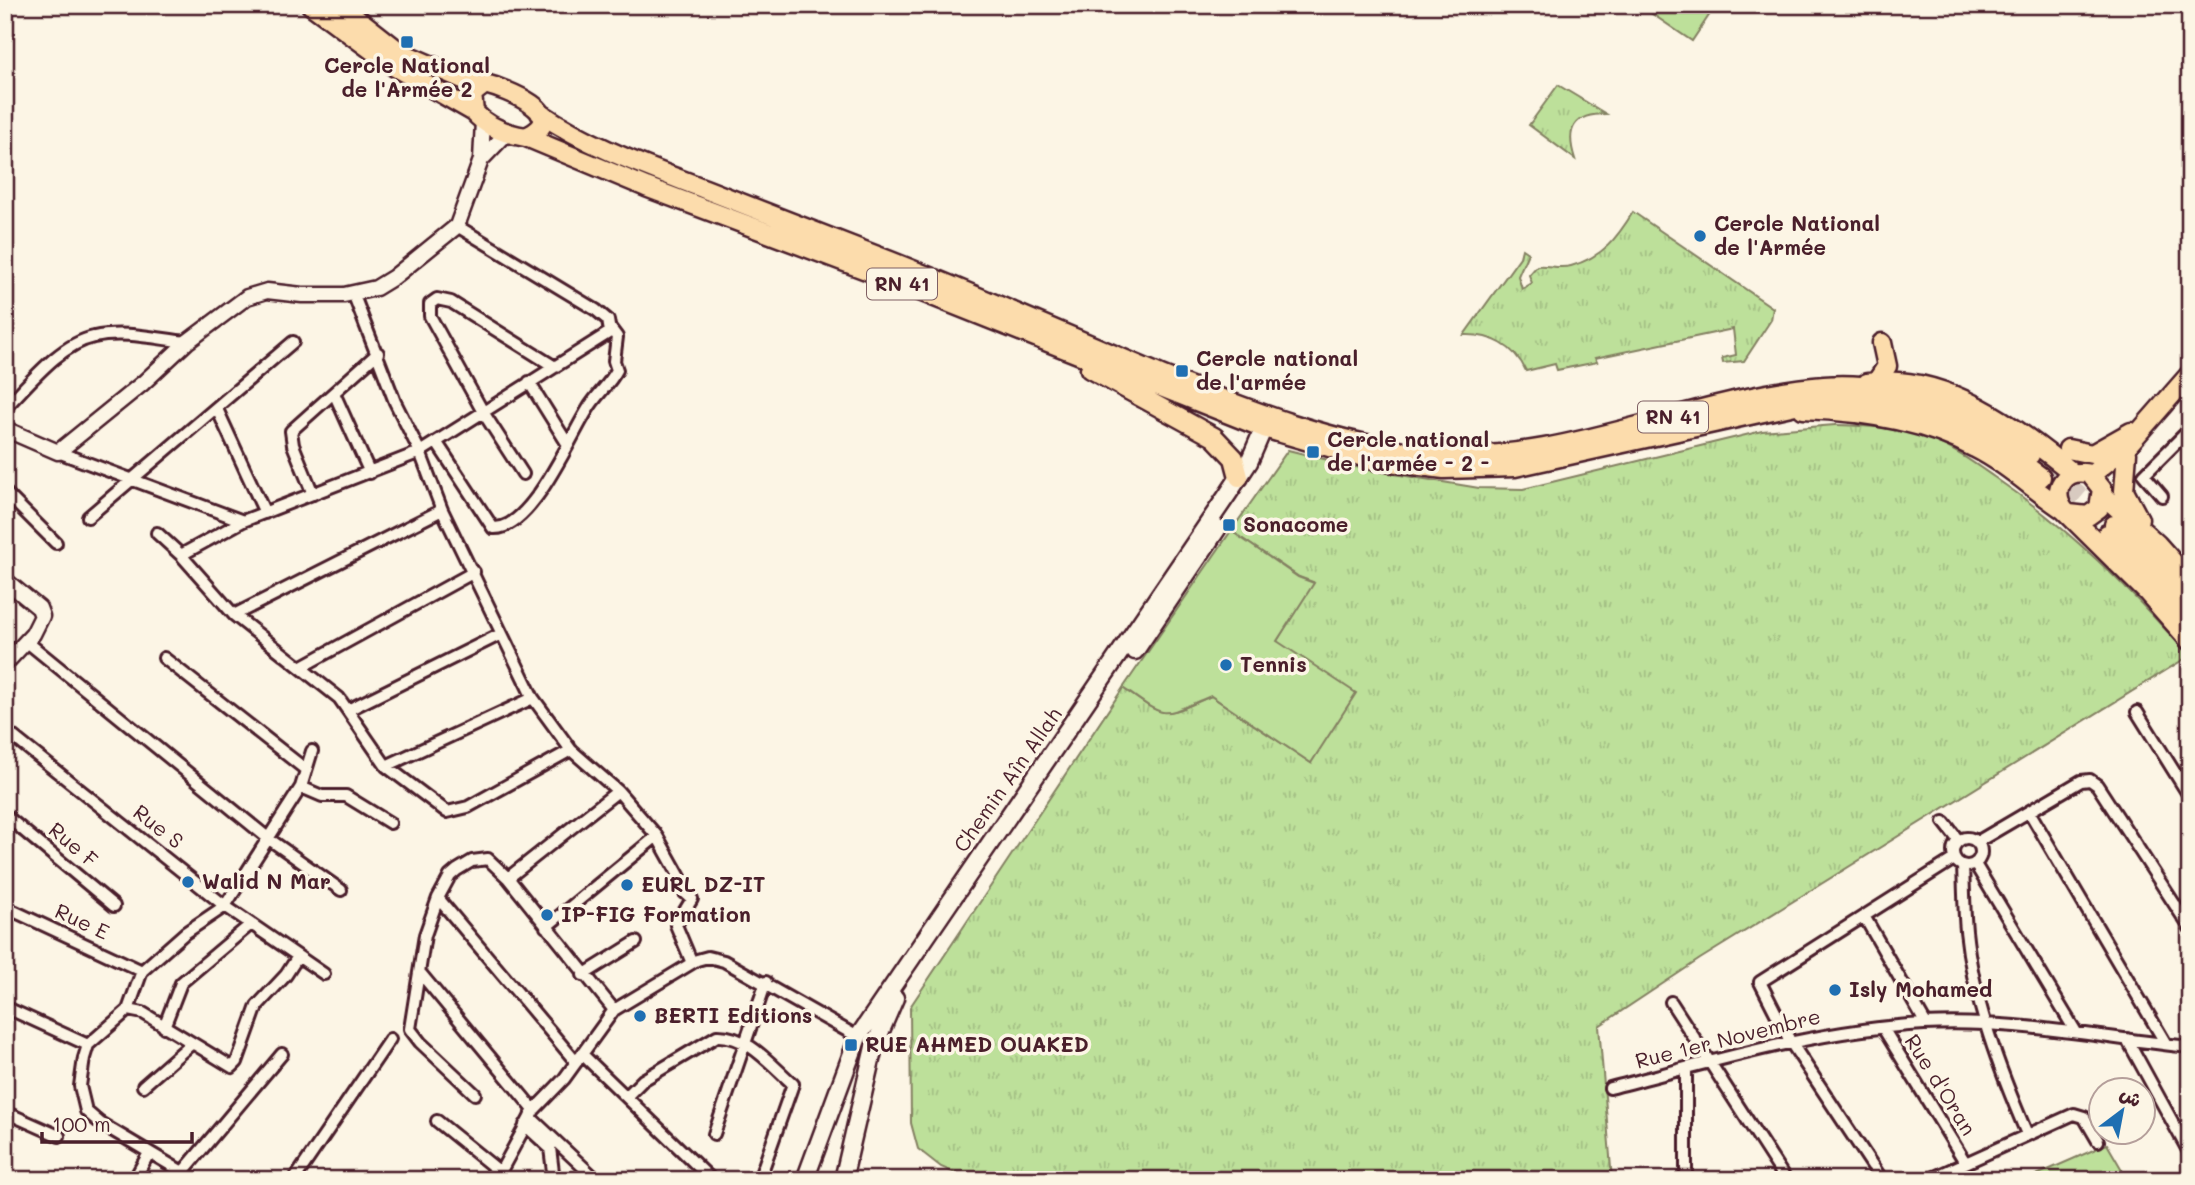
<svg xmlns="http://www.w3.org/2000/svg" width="2195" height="1185" font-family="Mali,'Playpen Sans Arabic',sans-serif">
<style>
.grass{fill:url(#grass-tufts);stroke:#848062;stroke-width:2}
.pitch{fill:#bde09a;stroke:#848062;stroke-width:2}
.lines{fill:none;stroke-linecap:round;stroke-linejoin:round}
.trunk-tunnel{stroke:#d8cac0;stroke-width:18;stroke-dasharray:18 9;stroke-linecap:butt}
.minor-casing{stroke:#4a1f2b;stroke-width:16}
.tertiary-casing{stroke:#4a1f2b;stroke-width:19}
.secondary-casing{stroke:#4a1f2b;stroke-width:21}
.primary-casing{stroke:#4a1f2b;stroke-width:23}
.trunk-casing{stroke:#4a1f2b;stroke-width:23}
.minor{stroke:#fcf5e5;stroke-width:10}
.tertiary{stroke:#fcf5e5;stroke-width:14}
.secondary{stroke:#fcf5e5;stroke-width:16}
.primary{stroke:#fcdcac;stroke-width:18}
.trunk{stroke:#fcdcac;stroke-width:18}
.poi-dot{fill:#1f6fb2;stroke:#fcf5e5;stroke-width:2.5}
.labels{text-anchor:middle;stroke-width:7;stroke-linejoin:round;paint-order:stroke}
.shield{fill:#fcf5e5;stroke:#7f5f63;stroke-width:2}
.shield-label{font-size:19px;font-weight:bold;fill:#4a1f2b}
.poi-label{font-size:21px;font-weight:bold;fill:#4a1f2b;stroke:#fcf5e5;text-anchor:start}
.street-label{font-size:21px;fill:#4a1f2b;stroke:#fcf5e5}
</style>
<defs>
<pattern id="grass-tufts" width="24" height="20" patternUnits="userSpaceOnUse" patternTransform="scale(1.75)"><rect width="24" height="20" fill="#bde09a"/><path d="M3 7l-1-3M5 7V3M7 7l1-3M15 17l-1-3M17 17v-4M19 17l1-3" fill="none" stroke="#a4c085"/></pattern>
</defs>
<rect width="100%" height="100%" fill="#fcf5e5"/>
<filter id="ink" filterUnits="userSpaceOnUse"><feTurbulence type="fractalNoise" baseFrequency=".0143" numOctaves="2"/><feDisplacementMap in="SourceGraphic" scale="14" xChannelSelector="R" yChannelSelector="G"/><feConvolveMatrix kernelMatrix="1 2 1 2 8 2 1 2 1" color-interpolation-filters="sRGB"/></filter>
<g filter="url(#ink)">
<!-- grass -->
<path class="grass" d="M1558 85 1606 114C1574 114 1565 128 1575 159L1529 125Z
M1633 212 1773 308 1771 320 1744 361 1723 363 1722 358 1736 355 1733 329 1595 358 1597 362 1557 370 1555 364 1526 371C1515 346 1491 334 1464 335L1520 257 1522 249 1528 253 1518 276 1522 289 1532 283 1529 275 1537 266C1548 265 1560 269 1571 266 1603 257 1617 238 1633 212Z
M1835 425C1865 426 1902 427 1930 439 1953 448 1974 463 1994 477 2068 527 2130 589 2189 656L1700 959 1599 1026 1612 1180H971L941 1167 918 1149 911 1123 910 1007 1123 688C1166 719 1163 718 1211 696L1311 763 1277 641 1313 582 1299 577 1231 531 1288 450 1364 469 1479 488 1523 489 1762 431Z"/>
<!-- pitch -->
<path class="pitch" d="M1639 5H1716L1692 41Z
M1231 531 1298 577 1314 583 1277 641 1356 693 1311 763 1211 696C1160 717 1169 721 1123 688Z
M2107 1144 2128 1180H2025Z"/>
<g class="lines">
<!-- trunk-tunnel -->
<path class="trunk-tunnel" d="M2047 468 2114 525"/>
<!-- minor casing -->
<g class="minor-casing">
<path id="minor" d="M353 293 395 402 420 452 442 510 533 698 571 750 618 791 657 836 681 879 684 892 692 899 676 925 692 963
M529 382 567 443
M334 393 370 473
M5 408C29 384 60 344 94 337 123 330 158 339 187 342
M217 409 265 513
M437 443 493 528C531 531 570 437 588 409 596 395 609 385 617 370L614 361 617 337 611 329
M58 452 243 521
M523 474 483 412 430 316V304L437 299 451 302 555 367
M5 492 56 543
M313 494 293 445 291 431 378 353
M2162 496 2144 475 2190 429
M88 517 293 342
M157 533 181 555 234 615 339 698 386 766 447 812 468 807 571 750
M181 555 243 521 420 452 610 332 608 320 596 310 457 226
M234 615 442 510
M26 641 269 839 341 890
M164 658 305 769
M301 667 474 572
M350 709 501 634
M2137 712 2190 797
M5 730 225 906 324 974
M386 766 533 698
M301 787 322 796H346L390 823
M2030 813 2166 1044
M5 815 114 906
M1944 822 1959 841
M1953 852a14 14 0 1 1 28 0a14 14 0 1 1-28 0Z
M1977 842 2081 781 2090 780 2097 785 2190 928
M1975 864 2076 1032
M1963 866C1964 888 1964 910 1966 931 1973 1000 2000 1071 2027 1134
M508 878 618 791
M438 898 576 1062
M5 907 142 971
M1864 916 1926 1024
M546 927 657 836
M421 974 534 1110
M583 975 636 942
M1671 1002 1786 1180
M5 1007 88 1045
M128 1010 143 1013 232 1067 237 1062 257 1006 286 975 297 958
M164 1027 181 983 251 924
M1883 1028 1965 1162
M2127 1039 2190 1154
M582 1054 712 1180
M143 1086 191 1044
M1610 1088C1715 1061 1816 1030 1924 1024 2012 1019 2102 1038 2190 1047
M475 1094 420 1042 410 1029 425 935 438 898 450 876 457 870 472 861 488 859 508 878 614 1010
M627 1096 643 1080 717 1036C748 1035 771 1065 793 1084L759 1180
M5 1112 59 1136
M530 1117 597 1180
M437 1121 500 1172
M525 1125 550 1148 554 1180
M714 1134 766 982
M182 1173 282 1054
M134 1180 149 1153
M196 1180 100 1123 86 1111 80 1086 84 1058 88 1045 128 1010 142 971 185 933 225 906 301 787 312 751
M294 1180 390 1039
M496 1180 534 1110 564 1079 614 1010 697 960 708 957 724 961 858 1037
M1686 1180V1069
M1882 1180 1790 1041 1760 982 1954 859
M1928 1180 2074 1114 2084 1117 2098 1141"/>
</g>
<!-- tertiary casing -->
<g class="tertiary-casing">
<path id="tertiary" d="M481 160 507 133
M5 429 58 452 143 383 187 342 247 297 267 291 302 295H344L376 288 394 277 457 226 481 160 483 121
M5 580 39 608 42 616 33 634 5 664"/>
</g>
<!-- secondary casing -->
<g class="secondary-casing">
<path id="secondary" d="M1135 651 1218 528
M805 1180 858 1037 1228 494 1249 462 1268 418
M843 1180 874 1047 895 998"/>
</g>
<!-- primary casing -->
<g class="primary-casing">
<path id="primary" d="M1877 381 1887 366 1882 343
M1867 383C1944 371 2017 428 2073 473
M1803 409C1861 411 1923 420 1975 448 2007 464 2034 490 2064 510
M2068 449 2092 454 2131 432
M2127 453 2124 491 2139 519
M2091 475 2127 446 2190 374
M2103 495 2157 544 2190 581
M2069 514 2088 516 2099 508 2102 489 2090 474C2065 467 2050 490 2064 510L2147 592 2190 641"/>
</g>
<!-- trunk casing -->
<g class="trunk-casing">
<path id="trunk" d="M311 5 395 67 474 112C487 127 507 134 526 137 575 115 505 89 485 84L472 94 474 112
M340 5 400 52 479 86
M540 113C592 148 648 167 705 189 767 213 829 237 890 261 981 297 1071 337 1161 375 1246 409 1334 444 1426 454 1562 468 1690 397 1824 386 1895 380 1975 412 2030 455
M526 137 646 187 877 274 1264 428 1374 460 1444 469 1515 467 1809 402C1893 391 1975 427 2041 477
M1090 369 1214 437 1234 458 1239 477
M2114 525 2148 555 2190 604
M2107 534 2138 564 2190 626"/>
</g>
<!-- minor -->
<use href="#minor" class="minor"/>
<!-- tertiary -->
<use href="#tertiary" class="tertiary"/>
<!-- secondary -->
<use href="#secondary" class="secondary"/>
<!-- primary -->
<use href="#primary" class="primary"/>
<!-- trunk -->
<use href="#trunk" class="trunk"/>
</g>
</g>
<!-- markers -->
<g class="poi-dot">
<rect x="400" y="35" width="14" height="14" rx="3.5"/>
<circle cx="1700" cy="236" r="7"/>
<rect x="1175" y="364" width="14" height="14" rx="3.5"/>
<rect x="1306" y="445" width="14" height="14" rx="3.5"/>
<rect x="1222" y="518" width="14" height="14" rx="3.5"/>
<circle cx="1226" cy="665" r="7"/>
<circle cx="188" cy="882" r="7"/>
<circle cx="627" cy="885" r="7"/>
<circle cx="547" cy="915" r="7"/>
<circle cx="1835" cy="990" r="7"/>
<circle cx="640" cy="1016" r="7"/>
<rect x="844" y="1038" width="14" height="14" rx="3.5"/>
</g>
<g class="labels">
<!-- shield labels -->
<g class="shield">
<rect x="867" y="268.5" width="70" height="31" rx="5"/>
<rect x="1638" y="401.5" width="70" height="31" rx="5"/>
</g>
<g class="shield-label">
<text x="902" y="291">RN 41</text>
<text x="1673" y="424">RN 41</text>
</g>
<!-- poi labels -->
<g class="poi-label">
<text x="407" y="73" text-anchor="middle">Cercle National<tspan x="407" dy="24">de l'Armée 2</tspan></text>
<text x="1714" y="231">Cercle National<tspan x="1714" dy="24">de l'Armée</tspan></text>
<text x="1196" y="366">Cercle national<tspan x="1196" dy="24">de l'armée</tspan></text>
<text x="1327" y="447">Cercle national<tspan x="1327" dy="24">de l'armée - 2 -</tspan></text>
<text x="1243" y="532">Sonacome</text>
<text x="1240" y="672">Tennis</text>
<text x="202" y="889">Walid N Mar</text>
<text x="641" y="892">EURL DZ-IT</text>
<text x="561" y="922">IP-FIG Formation</text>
<text x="1849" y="997">Isly Mohamed</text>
<text x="654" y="1023">BERTI Editions</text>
<text x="865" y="1052">RUE AHMED OUAKED</text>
</g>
<!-- street labels -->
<g class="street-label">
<text transform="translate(1008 780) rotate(-55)" y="7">Chemin Aîn Allah</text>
<text transform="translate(158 827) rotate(38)" y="7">Rue S</text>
<text transform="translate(73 845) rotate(40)" y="7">Rue F</text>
<text transform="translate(82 922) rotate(25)" y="7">Rue E</text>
<text transform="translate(1728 1039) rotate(-14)" y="7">Rue 1er Novembre</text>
<text transform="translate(1940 1085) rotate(58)" y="7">Rue d'Oran</text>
</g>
</g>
<!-- margin -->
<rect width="2195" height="1185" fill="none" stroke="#fcf5e5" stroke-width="28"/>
<rect x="14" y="14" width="2167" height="1157" fill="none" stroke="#4a1f2b" stroke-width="2.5" filter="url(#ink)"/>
<!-- north arrow -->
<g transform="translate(2122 1111) rotate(32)"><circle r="33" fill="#fcf5e5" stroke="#b59f9b" stroke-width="2"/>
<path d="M0-5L12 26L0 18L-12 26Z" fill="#1f6fb2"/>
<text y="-10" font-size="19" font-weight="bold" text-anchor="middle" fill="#4a1f2b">ش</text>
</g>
<!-- scale -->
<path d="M42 1132v10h150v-10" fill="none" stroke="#4a1f2b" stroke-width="3.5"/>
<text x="52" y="1132" font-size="21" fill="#4a1f2b" stroke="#fcf5e5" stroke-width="5" paint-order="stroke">100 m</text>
</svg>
